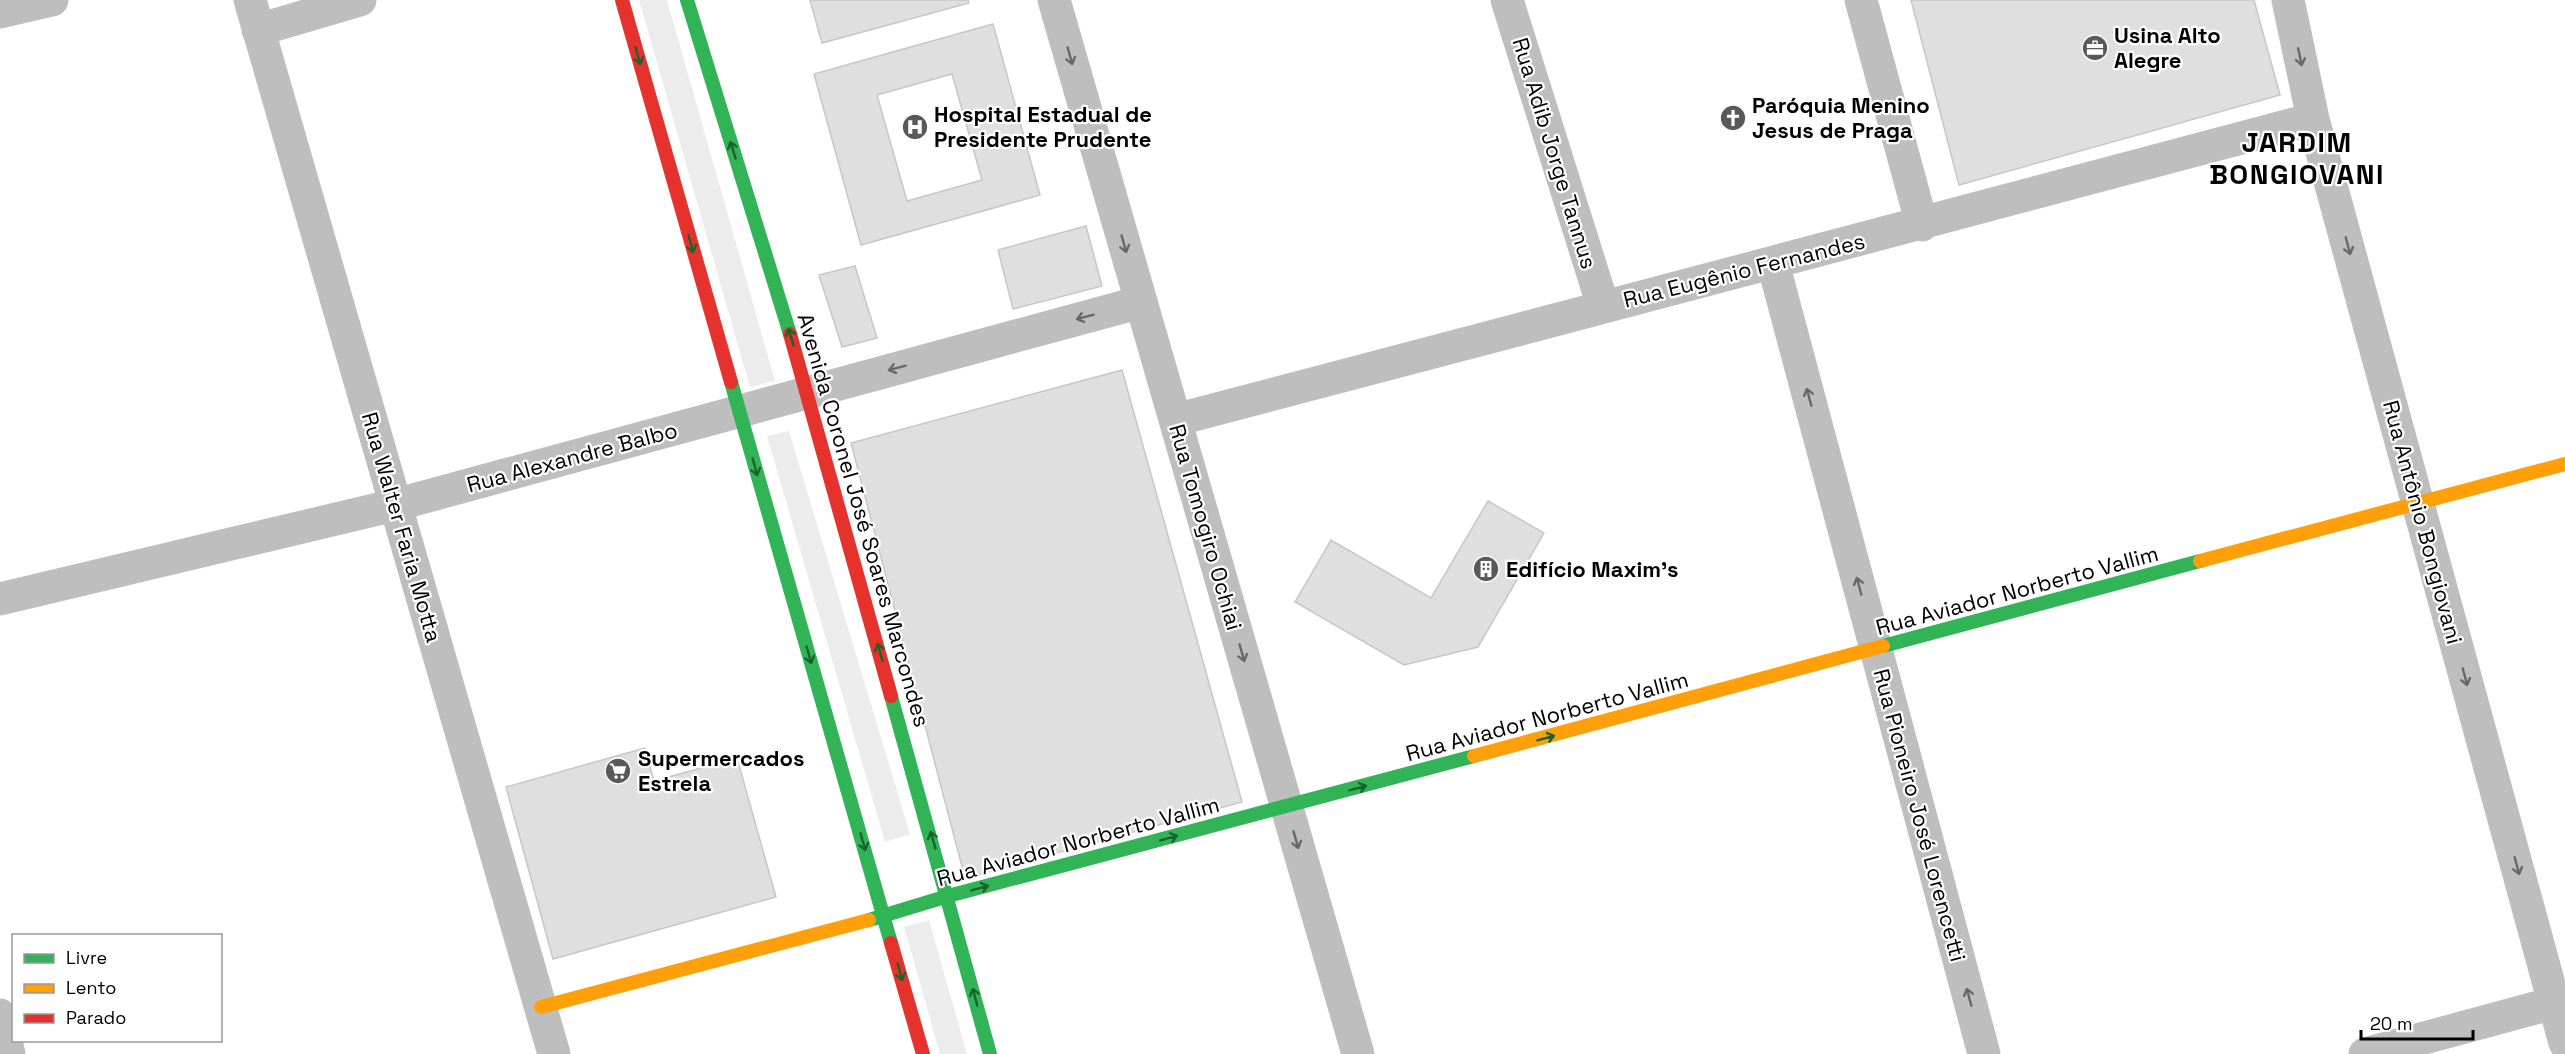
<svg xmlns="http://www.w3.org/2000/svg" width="2565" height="1054" font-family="'Space Grotesk',sans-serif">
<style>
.green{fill:#ececec}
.building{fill:#dfdfdf;stroke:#c7c7c7;stroke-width:1.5;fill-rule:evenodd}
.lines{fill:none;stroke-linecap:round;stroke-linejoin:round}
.street{stroke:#bebebe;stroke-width:33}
.fast{stroke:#30b455;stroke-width:14}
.slow{stroke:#ff9f0a;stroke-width:14}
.jam{stroke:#e5322d;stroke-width:14}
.oneway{stroke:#1a632f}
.oneway2{stroke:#686868}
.labels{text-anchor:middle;stroke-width:4.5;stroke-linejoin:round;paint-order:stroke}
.poi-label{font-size:22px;font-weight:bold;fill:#000;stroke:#fff;text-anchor:start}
.street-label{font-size:22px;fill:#000;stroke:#fff}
.district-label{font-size:28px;font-weight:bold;letter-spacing:1.5px;fill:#000;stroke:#fff}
</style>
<rect width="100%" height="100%" fill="#fff"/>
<!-- green -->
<path class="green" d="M639 0H667L775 381 750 387Z
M789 431 910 834 885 842 767 436Z
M929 920 967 1054H940L904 927Z"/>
<!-- building -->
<path class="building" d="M810 0H968L969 3 822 43Z
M1911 0H2254L2280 95 1959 185Z
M993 24 1040 195 861 245 814 74ZM952 74 982 180 907 201 877 95Z
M1086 226 1102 286 1013 309 998 250Z
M855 266 877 338 842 347 819 275Z
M1122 370 1242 802 965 878 851 443Z
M1488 501 1544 533 1478 647 1404 665 1295 602 1331 540 1431 598Z
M645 748 654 781 737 758 776 897 553 959 506 787Z"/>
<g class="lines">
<!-- street -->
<path class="street" d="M250 0 554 1054
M1054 0 1358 1054
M1507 0 1603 306
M1861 0 1922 225
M2288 0 2313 119 2565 1043
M0 12 52 0
M258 30 360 0
M1773 263 1984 1054
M1175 420C1554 319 1935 222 2313 119
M0 599 395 505 1141 302
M0 1015 9 1054
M2365 1054 2565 1000"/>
<!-- fast -->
<path class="fast" d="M687 0 790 334
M731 382 891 943
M1883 646 2200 561
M891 696 990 1054
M869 920 948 896 1474 756"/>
<!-- slow -->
<path class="slow" d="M2200 561 2565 464
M1474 756 1883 646
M541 1007 869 920"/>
<!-- jam -->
<path class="jam" d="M622 0 731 382
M790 334 891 696
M891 943 923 1054"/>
</g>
<!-- one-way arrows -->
<defs><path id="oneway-shaft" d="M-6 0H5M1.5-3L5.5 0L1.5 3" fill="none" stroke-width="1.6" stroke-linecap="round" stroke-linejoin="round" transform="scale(1.5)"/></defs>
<g class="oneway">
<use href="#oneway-shaft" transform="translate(638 56) rotate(74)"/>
<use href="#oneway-shaft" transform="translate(733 150) rotate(-107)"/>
<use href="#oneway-shaft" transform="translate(691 244) rotate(74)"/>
<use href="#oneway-shaft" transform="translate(791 337) rotate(-107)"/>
<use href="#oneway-shaft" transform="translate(755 467) rotate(74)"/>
<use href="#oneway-shaft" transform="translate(880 652) rotate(-106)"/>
<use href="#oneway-shaft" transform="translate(809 655) rotate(74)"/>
<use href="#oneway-shaft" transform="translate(1546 738) rotate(-15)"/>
<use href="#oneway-shaft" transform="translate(1358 788) rotate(-15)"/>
<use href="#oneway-shaft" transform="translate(1169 838) rotate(-15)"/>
<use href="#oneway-shaft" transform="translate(933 840) rotate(-106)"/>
<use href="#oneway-shaft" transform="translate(863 842) rotate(74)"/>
<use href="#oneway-shaft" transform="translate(980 888) rotate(-15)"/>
<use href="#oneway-shaft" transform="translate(900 972) rotate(74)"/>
<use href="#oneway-shaft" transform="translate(975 997) rotate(-105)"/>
</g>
<g class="oneway2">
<use href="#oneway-shaft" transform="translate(1070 56) rotate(74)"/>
<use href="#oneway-shaft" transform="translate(2300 57) rotate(78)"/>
<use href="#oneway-shaft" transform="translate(1124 244) rotate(74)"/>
<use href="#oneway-shaft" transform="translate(2348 246) rotate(75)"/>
<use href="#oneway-shaft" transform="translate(1085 317) rotate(165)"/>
<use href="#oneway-shaft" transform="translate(897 368) rotate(165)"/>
<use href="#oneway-shaft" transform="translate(1809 397) rotate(-105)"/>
<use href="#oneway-shaft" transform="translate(1859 586) rotate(-105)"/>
<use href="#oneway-shaft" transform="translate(1242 653) rotate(74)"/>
<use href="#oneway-shaft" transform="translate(2465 677) rotate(75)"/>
<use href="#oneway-shaft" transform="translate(1296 840) rotate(74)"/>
<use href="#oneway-shaft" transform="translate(2517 866) rotate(75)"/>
<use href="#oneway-shaft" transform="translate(1969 997) rotate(-105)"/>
</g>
<!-- icons -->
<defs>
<g id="office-disc" transform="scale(1.35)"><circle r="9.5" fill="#595959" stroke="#fff"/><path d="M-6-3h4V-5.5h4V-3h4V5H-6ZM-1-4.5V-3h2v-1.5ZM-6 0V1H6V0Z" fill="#fff"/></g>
<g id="church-disc" transform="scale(1.35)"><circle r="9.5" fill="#595959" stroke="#fff"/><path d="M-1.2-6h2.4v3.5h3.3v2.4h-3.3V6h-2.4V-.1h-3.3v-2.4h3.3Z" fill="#fff"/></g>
<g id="hospital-disc" transform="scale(1.35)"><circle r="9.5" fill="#595959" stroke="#fff"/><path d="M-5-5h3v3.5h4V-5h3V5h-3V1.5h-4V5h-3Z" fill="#fff"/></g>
<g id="building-disc" transform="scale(1.35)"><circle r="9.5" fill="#595959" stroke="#fff"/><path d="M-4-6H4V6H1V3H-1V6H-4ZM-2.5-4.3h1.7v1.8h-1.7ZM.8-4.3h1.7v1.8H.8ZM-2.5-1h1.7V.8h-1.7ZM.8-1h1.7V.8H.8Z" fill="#fff"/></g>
<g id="supermarket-disc" transform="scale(1.35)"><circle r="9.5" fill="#595959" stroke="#fff"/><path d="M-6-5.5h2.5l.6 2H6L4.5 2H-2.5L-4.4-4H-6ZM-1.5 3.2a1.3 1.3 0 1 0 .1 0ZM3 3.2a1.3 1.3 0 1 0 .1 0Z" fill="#fff"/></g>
</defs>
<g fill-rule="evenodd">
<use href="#office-disc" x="2095" y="48"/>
<use href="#church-disc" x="1733" y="118"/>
<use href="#hospital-disc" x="915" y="127"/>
<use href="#building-disc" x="1486" y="569"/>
<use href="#supermarket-disc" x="618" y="771"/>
</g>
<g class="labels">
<!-- poi labels -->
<g class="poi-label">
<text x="2114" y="43">Usina Alto<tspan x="2114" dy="25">Alegre</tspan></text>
<text x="1752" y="113">Paróquia Menino<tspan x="1752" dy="25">Jesus de Praga</tspan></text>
<text x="934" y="122">Hospital Estadual de<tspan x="934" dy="25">Presidente Prudente</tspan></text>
<text x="1506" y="577">Edifício Maxim's</text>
<text x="638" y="766">Supermercados<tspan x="638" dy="25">Estrela</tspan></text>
</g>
<!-- street labels -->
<g class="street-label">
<text transform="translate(1555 153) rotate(73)" y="8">Rua Adib Jorge Tannus</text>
<text transform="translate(1744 270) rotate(-14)" y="8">Rua Eugênio Fernandes</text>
<text transform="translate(572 457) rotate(-15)" y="8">Rua Alexandre Balbo</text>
<text transform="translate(864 520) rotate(74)" y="8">Avenida Coronel José Soares Marcondes</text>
<text transform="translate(2423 522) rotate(75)" y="8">Rua Antônio Bongiovani</text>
<text transform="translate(402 527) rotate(74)" y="8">Rua Walter Faria Motta</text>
<text transform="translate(1206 527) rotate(74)" y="8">Rua Tomogiro Ochiai</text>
<text transform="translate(2017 590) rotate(-15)" y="8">Rua Aviador Norberto Vallim</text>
<text transform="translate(1547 716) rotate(-15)" y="8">Rua Aviador Norberto Vallim</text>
<text transform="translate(1920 815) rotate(75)" y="8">Rua Pioneiro José Lorencetti</text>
<text transform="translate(1078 841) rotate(-15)" y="8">Rua Aviador Norberto Vallim</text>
</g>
<!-- district labels -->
<g class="district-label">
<text x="2297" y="152">JARDIM<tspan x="2297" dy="32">BONGIOVANI</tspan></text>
</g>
</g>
<!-- legend -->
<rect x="12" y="934" width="210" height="108" fill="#ffffff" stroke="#999999" stroke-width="1.5"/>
<rect x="24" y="954" width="30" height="9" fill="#30b455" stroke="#999999" stroke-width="1.5"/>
<text x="66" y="964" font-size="18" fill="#000000">Livre</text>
<rect x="24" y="984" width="30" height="9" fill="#ff9f0a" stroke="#999999" stroke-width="1.5"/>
<text x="66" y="994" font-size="18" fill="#000000">Lento</text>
<rect x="24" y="1014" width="30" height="9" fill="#e5322d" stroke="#999999" stroke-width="1.5"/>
<text x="66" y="1024" font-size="18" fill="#000000">Parado</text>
<!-- scale -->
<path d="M2361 1030v9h112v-9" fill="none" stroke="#000000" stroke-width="3"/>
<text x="2370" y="1030" font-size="18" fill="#000000" stroke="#ffffff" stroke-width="4.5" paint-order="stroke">20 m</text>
</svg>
